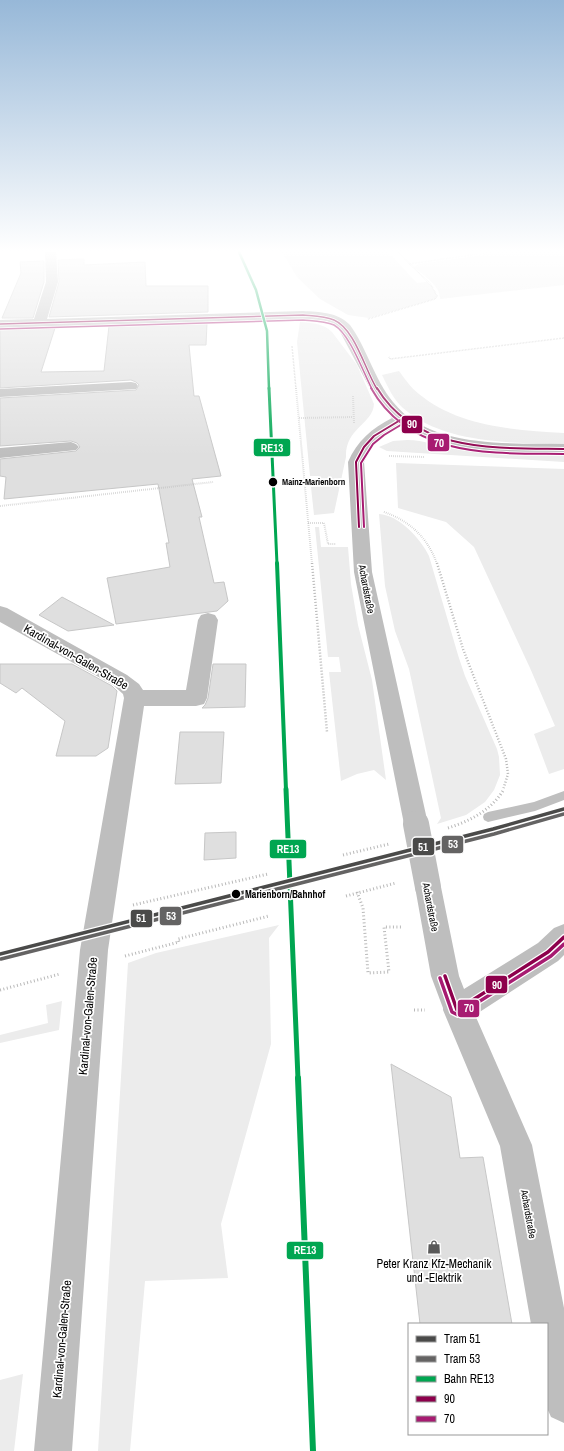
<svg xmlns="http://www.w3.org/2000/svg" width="564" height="1451" font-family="'Archivo Narrow',sans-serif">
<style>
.green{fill:#ececec}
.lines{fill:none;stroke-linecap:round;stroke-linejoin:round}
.stream{fill:#bfbfbf;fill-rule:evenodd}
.building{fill:#dfdfdf;stroke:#c7c7c7}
.path-far3{stroke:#b9b9b9;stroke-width:1.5;stroke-dasharray:0.5 1;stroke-linecap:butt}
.path-far2{stroke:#b9b9b9;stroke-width:2;stroke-dasharray:0.5 1.5;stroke-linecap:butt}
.path-far1{stroke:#b9b9b9;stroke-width:2.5;stroke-dasharray:1 2;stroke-linecap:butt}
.path{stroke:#b9b9b9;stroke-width:3;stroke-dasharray:1 2.5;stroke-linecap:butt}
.minor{fill:#bebebe;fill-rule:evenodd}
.minor-bridge{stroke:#bebebe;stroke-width:26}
.bus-1-far2-casing{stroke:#fff;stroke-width:3}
.bus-1-far1-casing{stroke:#fff;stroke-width:4}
.bus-1-casing{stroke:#fff;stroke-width:6}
.bus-2-far2-casing{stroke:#fff;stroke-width:3}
.bus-2-far1-casing{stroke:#fff;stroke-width:4}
.bus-2-casing{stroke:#fff;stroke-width:6}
.bus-1-far2{stroke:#8d004c;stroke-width:1.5}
.bus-1-far1{stroke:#8d004c;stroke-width:2}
.bus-1{stroke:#8d004c;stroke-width:3.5}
.bus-2-far2{stroke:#a71b71;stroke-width:1.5}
.bus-2-far1{stroke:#a71b71;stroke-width:2}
.bus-2{stroke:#a71b71;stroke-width:3.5}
.rail-1-far4-casing{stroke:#fff;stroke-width:4}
.rail-1-far3-casing{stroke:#fff;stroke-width:5}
.rail-1-far2-casing{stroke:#fff;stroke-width:7}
.rail-1-far1-casing{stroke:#fff;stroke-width:8}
.rail-1-casing{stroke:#fff;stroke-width:9}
.rail-1-far4{stroke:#00a651;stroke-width:2.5}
.rail-1-far3{stroke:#00a651;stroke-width:3}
.rail-1-far2{stroke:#00a651;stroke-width:4}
.rail-1-far1{stroke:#00a651;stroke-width:5}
.rail-1{stroke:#00a651;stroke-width:6}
.tram-1-casing{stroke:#fff;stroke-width:6}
.tram-2-casing{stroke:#fff;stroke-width:6}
.tram-1{stroke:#4a4a49;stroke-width:3.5}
.tram-2{stroke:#646363;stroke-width:3.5}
.stop-dot{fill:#000;stroke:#fff;stroke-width:1.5}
.labels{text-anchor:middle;stroke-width:3.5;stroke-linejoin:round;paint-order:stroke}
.far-stop-label{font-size:9px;font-weight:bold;fill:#000;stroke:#fff;text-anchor:start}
.street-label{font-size:10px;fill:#000;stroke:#fff}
.stop-label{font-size:10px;font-weight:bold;fill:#000;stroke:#fff;text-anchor:start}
.near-street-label{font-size:12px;fill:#000;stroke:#fff}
.near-poi-label{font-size:12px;fill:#000;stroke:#fff}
.line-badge{stroke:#fff;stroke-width:1.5}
.badge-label{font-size:11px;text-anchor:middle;font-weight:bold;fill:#fff}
</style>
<rect width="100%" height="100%" fill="#fff"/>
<!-- green -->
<path class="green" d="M282 252H388L417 283 426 282 431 285 437 296 435 299 369 318 348 315 320 299 297 277Z
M503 252H564V285L440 299C441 286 423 275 414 267L419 264Z
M300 322C311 323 323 323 332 332L357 365 374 404C373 424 345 428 346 457L334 513 314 515 311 487 321 486 319 476H310L297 342Z
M399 371C405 379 411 388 419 394 459 427 515 430 564 433V444C513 443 443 444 403 408 393 399 388 387 382 375Z
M407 440C426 440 443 448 461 450 495 455 530 454 564 455V462L387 451 379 447 393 441Z
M396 463 564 469V769L549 774 534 734 555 726 530 668 474 547 446 522 398 508Z
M379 514C399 515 421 539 429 556L458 655 465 676 497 749 499 757 500 775 494 790 485 802 466 815 437 824 441 818 409 669 395 631 385 586Z
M315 527H319L321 547H348L351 584 358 625 372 680 386 780 374 770 357 774 341 781 329 672H341L339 657H328Z
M279 925 269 938 271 1044 221 1224 228 1278 145 1281 130 1451H98L128 963 156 953Z
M62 1001 59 1030 0 1043V1035L48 1023 46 1005Z
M23 1374 14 1451H0V1380Z"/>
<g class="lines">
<!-- stream -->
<path class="stream" d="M564 791V800L535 811 488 822 484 820 483 817 484 814 488 812 534 802Z"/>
</g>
<!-- building -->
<path class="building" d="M84 259V265L145 262 146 286H208V312L49 317 59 282 58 260Z
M44 261V282L33 318H2L21 273 20 262Z
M207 323 206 345H189L194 396H199L221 476 192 479 202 517H199L214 583 224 582 228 601 217 611 116 624 107 578 170 567 166 543H169L158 484 4 499 6 477 0 476V459L76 451 80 447 77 443 71 441 0 446V398L136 390 139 385 136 382 131 380 0 388V329L55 328 41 372 104 371 109 326Z
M62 597 114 625 68 631 39 615Z
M0 664H72L112 686 117 691 108 748 96 756H56L65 721 22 688 16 693 0 683Z
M213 664H246L245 707 202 708 205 705 208 698Z
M180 732H224L221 783 175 784Z
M236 832V858L204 860 205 833Z
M391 1064 451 1097 460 1158 483 1157 512 1324H420Z"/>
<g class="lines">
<!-- path-far3 -->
<path class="path-far3" d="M409 264 492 252
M368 319 435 299 437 296 431 285 398 252
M292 346 296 389
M389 357 390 359 564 338"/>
<!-- path-far2 -->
<path class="path-far2" d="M296 388 312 564
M353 396 354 423
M299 418 353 417
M389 456 424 457
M0 506 213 482
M384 512C410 521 428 538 437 564
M308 523H324L328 544H336"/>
<!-- path-far1 -->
<path class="path-far1" d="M312 563 327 732
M437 563 463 649 506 759 508 774 503 790"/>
<!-- path -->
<path class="path" d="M448 828C470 821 492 810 504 789
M343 855 389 844
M357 892 363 908 368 973 389 972 384 927H403
M346 896 396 883
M133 905 268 874
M125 956 179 942 178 939 269 916
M0 990 60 974
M414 1010H425"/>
<!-- minor -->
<path class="minor" d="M45 252H56L58 282 47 319 303 311C319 312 338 312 350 325 367 348 374 379 393 402 430 449 510 443 564 444V454C509 452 450 455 401 425L385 434 374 444 364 462 372 572 428 824 425 831 416 834 407 831 404 824 354 572 348 462C357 441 372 428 392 418L374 396 338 328 327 321 303 319 0 328V320L34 319 46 282Z
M131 382 136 383 138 386 136 389 0 397V389Z
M71 442 76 444 79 447 76 450 0 458V448Z
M0 606 7 608 127 675 139 684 143 690H186L198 620 201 615 208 613 215 615 218 620 207 698 204 704 196 706H144L108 950 72 1451H34L80 950 124 698 123 694 113 685 0 622Z
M428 875 437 879 441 887 459 976 464 989 538 943 554 928 564 924V955L558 961 475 1015 532 1145 564 1308V1423L551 1417 547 1408V1324H531L500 1146 443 1010V1008L431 976 415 887 419 879Z"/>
<!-- minor-bridge -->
<path class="minor-bridge" d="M416 824 428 887"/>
<!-- bus-1-far2 casing -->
<g class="bus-1-far2-casing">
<path id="bus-1-far2" d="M0 324 303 315C313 316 324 316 334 320 355 329 365 370 377 389"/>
</g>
<!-- bus-1-far1 casing -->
<g class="bus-1-far1-casing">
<path id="bus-1-far1" d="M377 388C416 453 497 448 564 449
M359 527 356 462 364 447 374 436 402 419"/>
</g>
<!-- bus-1 casing -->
<g class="bus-1-casing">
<path id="bus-1" d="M445 976 457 1010 548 952 564 937"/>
</g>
<!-- bus-2-far2 casing -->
<g class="bus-2-far2-casing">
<path id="bus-2-far2" d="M0 329 303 320C313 321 324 321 334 325 350 334 363 372 372 389"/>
</g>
<!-- bus-2-far1 casing -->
<g class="bus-2-far1-casing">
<path id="bus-2-far1" d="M371 388C411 459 494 453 564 454
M364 527 361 463 373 444 384 435 404 423"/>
</g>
<!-- bus-2 casing -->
<g class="bus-2-casing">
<path id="bus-2" d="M440 978 452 1012 458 1015 551 956 564 944"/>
</g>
<!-- bus-1-far2 -->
<use href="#bus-1-far2" class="bus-1-far2"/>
<!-- bus-1-far1 -->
<use href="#bus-1-far1" class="bus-1-far1"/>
<!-- bus-1 -->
<use href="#bus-1" class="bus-1"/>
<!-- bus-2-far2 -->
<use href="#bus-2-far2" class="bus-2-far2"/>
<!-- bus-2-far1 -->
<use href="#bus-2-far1" class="bus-2-far1"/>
<!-- bus-2 -->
<use href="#bus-2" class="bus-2"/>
<!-- rail-1-far4 casing -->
<g class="rail-1-far4-casing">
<path id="rail-1-far4" d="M239 252 256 290 267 331 269 389"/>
</g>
<!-- rail-1-far3 casing -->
<g class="rail-1-far3-casing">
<path id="rail-1-far3" d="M269 388 277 564"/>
</g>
<!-- rail-1-far2 casing -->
<g class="rail-1-far2-casing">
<path id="rail-1-far2" d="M277 563 286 790"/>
</g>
<!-- rail-1-far1 casing -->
<g class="rail-1-far1-casing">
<path id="rail-1-far1" d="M286 789 298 1079"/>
</g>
<!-- rail-1 casing -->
<g class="rail-1-casing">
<path id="rail-1" d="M298 1078 313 1451"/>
</g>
<!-- rail-1-far4 -->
<use href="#rail-1-far4" class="rail-1-far4"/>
<!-- rail-1-far3 -->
<use href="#rail-1-far3" class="rail-1-far3"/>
<!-- rail-1-far2 -->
<use href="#rail-1-far2" class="rail-1-far2"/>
<!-- rail-1-far1 -->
<use href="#rail-1-far1" class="rail-1-far1"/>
<!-- rail-1 -->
<use href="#rail-1" class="rail-1"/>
<!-- tram-1 casing -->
<g class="tram-1-casing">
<path id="tram-1" d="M0 954 493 829 564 809"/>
</g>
<!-- tram-2 casing -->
<g class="tram-2-casing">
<path id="tram-2" d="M1 959 494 834 564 814"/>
</g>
<!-- tram-1 -->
<use href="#tram-1" class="tram-1"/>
<!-- tram-2 -->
<use href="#tram-2" class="tram-2"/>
</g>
<!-- sky -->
<linearGradient id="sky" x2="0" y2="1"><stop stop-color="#97b8d8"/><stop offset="0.55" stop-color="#fff"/><stop offset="1" stop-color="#fff" stop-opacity="0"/></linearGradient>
<rect width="564" height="456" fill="url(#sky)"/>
<!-- icons -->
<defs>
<g id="shop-bare" transform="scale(1.08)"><path d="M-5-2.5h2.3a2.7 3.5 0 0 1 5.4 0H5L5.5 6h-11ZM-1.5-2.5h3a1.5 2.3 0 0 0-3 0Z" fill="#595959" stroke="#fff" stroke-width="2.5" paint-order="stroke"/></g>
</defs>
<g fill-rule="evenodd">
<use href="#shop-bare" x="434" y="1247"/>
</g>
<!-- markers -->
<g class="stop-dot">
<circle cx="273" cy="482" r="5"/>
<circle cx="236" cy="894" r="5"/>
</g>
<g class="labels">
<!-- far-stop labels -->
<g class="far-stop-label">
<text x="282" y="485">Mainz-Marienborn</text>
</g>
<!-- street labels -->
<g class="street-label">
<text transform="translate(367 589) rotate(79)" y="4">Achardstraße</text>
<text transform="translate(431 907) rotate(79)" y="4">Achardstraße</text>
<text transform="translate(529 1214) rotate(80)" y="4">Achardstraße</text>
</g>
<!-- stop labels -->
<g class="stop-label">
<text x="245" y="898">Marienborn/Bahnhof</text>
</g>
<!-- near-street labels -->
<g class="near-street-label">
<text transform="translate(76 657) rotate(30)" y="4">Kardinal-von-Galen-Straße</text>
<text transform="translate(88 1016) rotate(-85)" y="4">Kardinal-von-Galen-Straße</text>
<text transform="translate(62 1339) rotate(-85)" y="4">Kardinal-von-Galen-Straße</text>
</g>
<!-- near-poi labels -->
<g class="near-poi-label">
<text x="434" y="1268">Peter Kranz Kfz-Mechanik<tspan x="434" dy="14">und -Elektrik</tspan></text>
</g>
</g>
<g class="line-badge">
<rect x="401" y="415" width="22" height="19" rx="4" fill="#8d004c"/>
<rect x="427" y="433" width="23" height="19" rx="4" fill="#a71b71"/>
<rect x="253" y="438" width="38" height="19" rx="4" fill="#00a651"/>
<rect x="441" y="835" width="23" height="19" rx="4" fill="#646363"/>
<rect x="412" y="837" width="23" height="19" rx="4" fill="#4a4a49"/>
<rect x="269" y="839" width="38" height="20" rx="4" fill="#00a651"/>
<rect x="159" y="906" width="23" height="20" rx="4" fill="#646363"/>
<rect x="130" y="909" width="23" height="19" rx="4" fill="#4a4a49"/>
<rect x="485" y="975" width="23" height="19" rx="4" fill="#8d004c"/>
<rect x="457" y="999" width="23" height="19" rx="4" fill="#a71b71"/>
<rect x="286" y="1241" width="38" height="19" rx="4" fill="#00a651"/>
</g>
<g class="badge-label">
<text x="412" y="428">90</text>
<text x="439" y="447">70</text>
<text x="272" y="452">RE13</text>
<text x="453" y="848">53</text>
<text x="423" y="851">51</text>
<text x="288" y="853">RE13</text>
<text x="171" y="920">53</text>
<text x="141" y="922">51</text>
<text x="497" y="989">90</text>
<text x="469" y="1012">70</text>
<text x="305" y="1254">RE13</text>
</g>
<!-- legend -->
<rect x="408" y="1323" width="140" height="112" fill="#ffffff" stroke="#999999"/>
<rect x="416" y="1336" width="20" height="6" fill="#4a4a49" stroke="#999999"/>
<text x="444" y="1343" font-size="12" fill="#000000">Tram 51</text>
<rect x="416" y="1356" width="20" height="6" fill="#646363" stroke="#999999"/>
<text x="444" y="1363" font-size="12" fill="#000000">Tram 53</text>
<rect x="416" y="1376" width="20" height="6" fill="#00a651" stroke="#999999"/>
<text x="444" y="1383" font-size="12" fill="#000000">Bahn RE13</text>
<rect x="416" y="1396" width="20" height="6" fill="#8d004c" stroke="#999999"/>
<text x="444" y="1403" font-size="12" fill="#000000">90</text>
<rect x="416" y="1416" width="20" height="6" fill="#a71b71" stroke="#999999"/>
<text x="444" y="1423" font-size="12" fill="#000000">70</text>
</svg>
